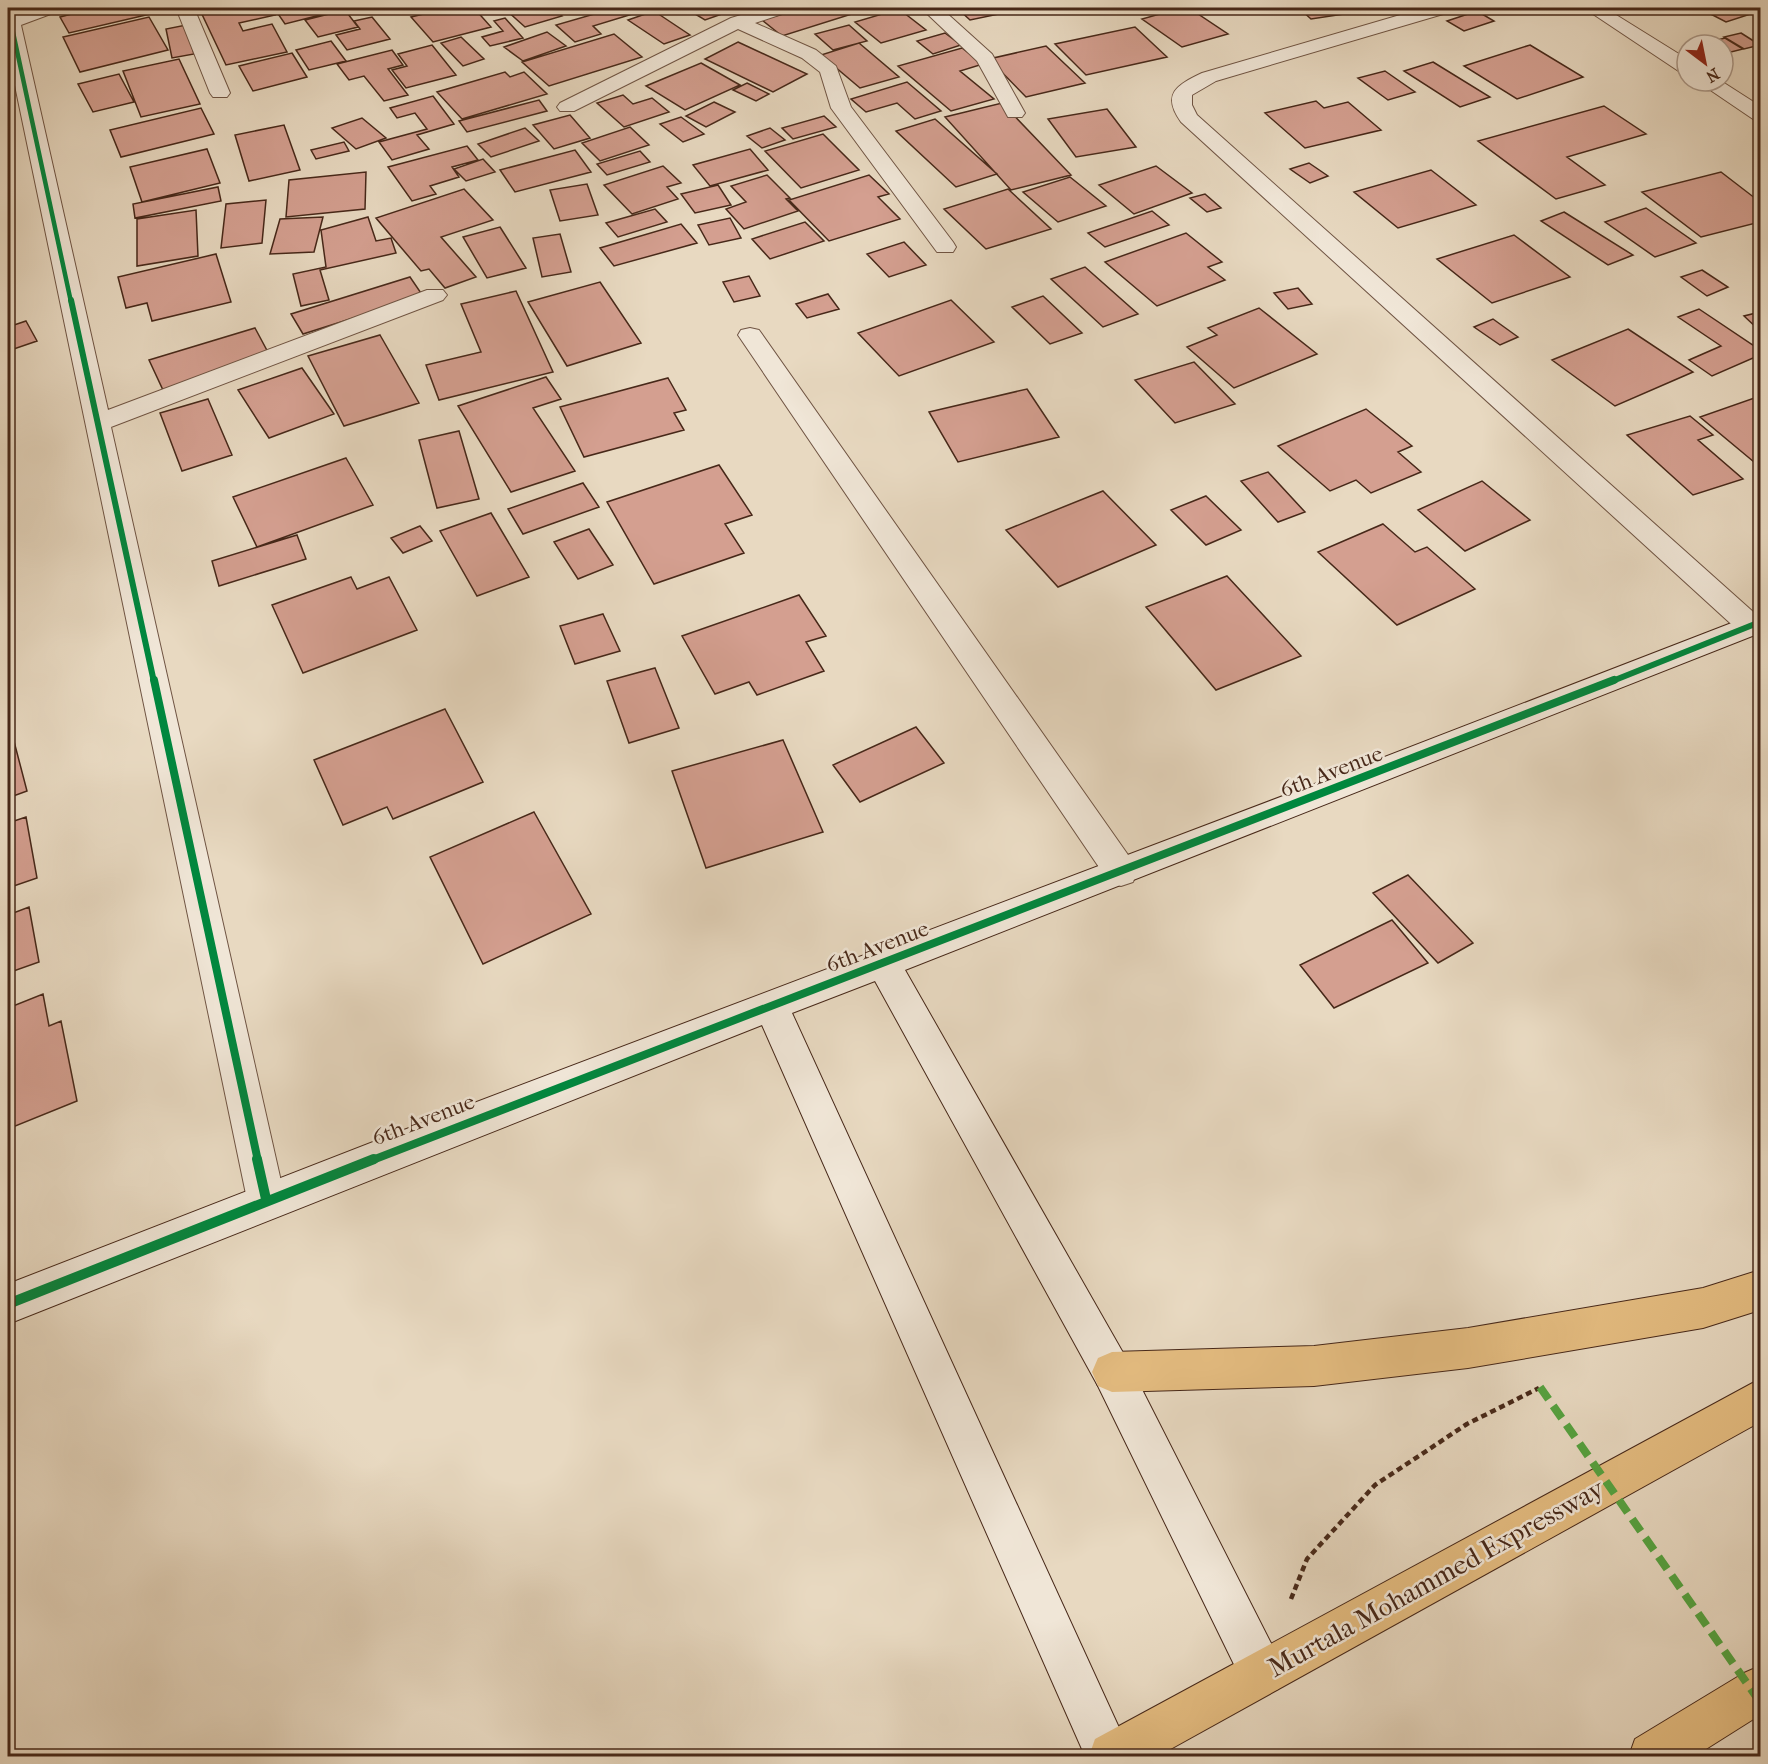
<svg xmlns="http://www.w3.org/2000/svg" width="1768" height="1764" font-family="'IM FELL French Canon',serif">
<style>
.building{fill:#d49f90;stroke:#472819;stroke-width:1.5}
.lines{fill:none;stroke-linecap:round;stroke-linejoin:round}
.street-casing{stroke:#6f5443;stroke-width:2}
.secondary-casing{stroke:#472819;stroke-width:2}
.highway-casing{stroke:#472819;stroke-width:2}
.path{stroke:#472819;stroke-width:4.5;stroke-dasharray:6 4;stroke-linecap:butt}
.street{fill:#f0e6d7;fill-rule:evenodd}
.secondary{fill:#f0e6d7;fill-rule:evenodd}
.highway{fill:#e4bc80;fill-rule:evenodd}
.quiet{stroke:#55a340;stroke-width:8;stroke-dasharray:15 8;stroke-linecap:butt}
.cycleway-far3-casing{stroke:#f0e6d7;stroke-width:7}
.cycleway-far2-casing{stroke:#f0e6d7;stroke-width:9}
.cycleway-far1-casing{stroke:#f0e6d7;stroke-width:11}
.cycleway-casing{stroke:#f0e6d7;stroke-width:14}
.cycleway-far3{stroke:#00873e;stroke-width:4.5}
.cycleway-far2{stroke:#00873e;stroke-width:6}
.cycleway-far1{stroke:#00873e;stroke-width:8}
.cycleway{stroke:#00873e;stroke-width:10}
.labels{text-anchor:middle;stroke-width:5;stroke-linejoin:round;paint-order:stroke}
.street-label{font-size:22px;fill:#472819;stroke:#f0e6d7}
.near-street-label{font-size:27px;fill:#472819;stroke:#f0e6d7}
</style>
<rect width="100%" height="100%" fill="#e8d9c1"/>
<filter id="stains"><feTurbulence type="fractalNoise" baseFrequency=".00333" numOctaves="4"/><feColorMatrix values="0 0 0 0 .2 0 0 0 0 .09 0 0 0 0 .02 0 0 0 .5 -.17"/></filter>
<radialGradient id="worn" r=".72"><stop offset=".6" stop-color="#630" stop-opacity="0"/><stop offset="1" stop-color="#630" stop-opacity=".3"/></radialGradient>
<!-- building -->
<path class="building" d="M95 8H176L69 33 60 17Z
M199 8H271L275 15 239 23 243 31 272 24 287 52 226 65Z
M274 8H319L324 14 285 24Z
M449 8H474L491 27 433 42 411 17Z
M511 8H552L562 16 525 27 505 9Z
M615 8 649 9 593 26 601 34 575 42 556 25Z
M685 8H739L705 20Z
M803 8H848L855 13 782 36 762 20Z
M957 8H1028L970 20Z
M1181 8H1189L1228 34 1182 47 1142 19Z
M1299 8H1337L1344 14 1311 19Z
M1699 8H1760V11L1726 22Z
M899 9 926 30 881 43 855 22Z
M345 10 358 27 318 37 305 20Z
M654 11 690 35 664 44 628 20Z
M1477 11 1494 21 1464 31 1447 21Z
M149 17 168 50 80 72 63 37Z
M372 17 390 39 347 50 336 35 360 29 354 21Z
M505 18 523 38 490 46 482 37 503 31 494 21Z
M186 25 194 54 172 58 166 29Z
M849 25 867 41 833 50 815 34Z
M1135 27 1167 57 1086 75 1055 44Z
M547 32 566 46 523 61 504 47Z
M945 33 961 45 933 54 917 41Z
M1741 33 1760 45 1744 49 1724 37Z
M614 34 642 57 549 86 522 62Z
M461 37 484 59 463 66 441 43Z
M1725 38 1743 49 1731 52 1713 41Z
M331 41 346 61 309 70 296 50Z
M738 42 807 74 773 92 705 59Z
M859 43 899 77 860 88 821 55Z
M432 45 456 75 406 88 392 70 407 66 398 54Z
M1530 45 1583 77 1517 99 1464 66Z
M1046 46 1085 83 1026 97 989 59Z
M962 48 983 64 960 71 994 99 951 111 898 66Z
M392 50 403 65 388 69 408 95 384 101 364 76 349 80 337 64Z
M292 53 307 77 253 91 239 66Z
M179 59 200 104 141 117 123 71Z
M1433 62 1490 97 1460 107 1404 71Z
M701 63 740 85 685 110 646 86Z
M1385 71 1415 92 1388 100 1358 78Z
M505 72 510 77 524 72 547 94 462 119 437 92Z
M119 74 134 102 93 112 78 84Z
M907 82 941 111 915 119 897 103 866 112 851 99Z
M747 83 769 94 756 101 733 90Z
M623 95 633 104 652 98 669 112 624 127 597 103Z
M433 96 454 124 417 135 429 149 392 160 379 142 427 129 415 113 397 118 390 108Z
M539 100 547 111 467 132 459 121Z
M1316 101 1324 108 1348 102 1381 130 1305 148 1265 113Z
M714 102 735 112 706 127 686 116Z
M1002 103 1071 175 1011 190 945 117Z
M1604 106 1646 134 1567 157 1605 185 1556 199 1478 141Z
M201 108 214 134 121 157 110 130Z
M1107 109 1136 147 1076 157 1048 119Z
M570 115 590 138 554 149 533 125Z
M824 116 836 127 793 139 782 128Z
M681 117 704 134 683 142 660 124Z
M362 118 386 138 356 149 332 128Z
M935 119 997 174 956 187 896 131Z
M284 125 300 170 249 181 235 135Z
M630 127 649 145 600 161 582 143Z
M525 128 539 141 491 157 478 144Z
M770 128 785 140 762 148 747 136Z
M823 134 859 170 801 188 765 151Z
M344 142 349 151 316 159 311 150Z
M467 146 478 160 452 167 459 177 430 186 436 194 412 201 388 167Z
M207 149 220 183 142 202 130 167Z
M750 149 768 170 710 186 693 165Z
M575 150 591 172 515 192 500 170Z
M640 151 650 162 607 175 597 164Z
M483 159 495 172 466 181 454 169Z
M1309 163 1328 176 1310 183 1290 169Z
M663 166 681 183 667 187 678 199 632 214 604 185Z
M1156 166 1192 193 1134 214 1099 185Z
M1431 170 1476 205 1398 228 1354 192Z
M366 172 365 209 286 217 289 180Z
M1721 172 1760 202V222L1701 237 1642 192Z
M767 175 790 198 786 199 798 211 744 229 726 209 746 202 731 186Z
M869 175 889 194 878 197 900 219 829 241 789 200Z
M1070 177 1106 206 1058 222 1023 192Z
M587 184 598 215 560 221 550 190Z
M718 185 731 205 695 213 681 194Z
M218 187 221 201 135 218 133 204Z
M464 189 493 220 441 237 476 277 445 288 429 269 421 271 376 218Z
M1008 189 1051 229 986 249 944 209Z
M1205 194 1221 208 1207 212 1190 198Z
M266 200 262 243 221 248 226 204Z
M1646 208 1696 243 1655 257 1605 222Z
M655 209 667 222 618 237 606 223Z
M196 210 198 256 137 266V219Z
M1152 211 1169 225 1105 247 1088 233Z
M1564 212 1633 255 1608 265 1541 221Z
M323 217 314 252 270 254 280 219Z
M368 217 376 241 391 238 396 253 320 270 329 300 301 306 293 274 326 267 321 230Z
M730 218 741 238 709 245 698 225Z
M805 222 824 241 770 259 752 239Z
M681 224 697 243 614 266 600 248Z
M500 227 526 268 487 278 463 237Z
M1186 233 1222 262 1208 267 1225 280 1157 306 1105 262Z
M560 234 571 272 542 277 533 238Z
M1514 235 1570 277 1492 303 1437 259Z
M904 242 926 265 889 277 867 254Z
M216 254 231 302 152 321 147 303 126 308 118 277Z
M1085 267 1138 314 1103 327 1051 279Z
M1702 270 1728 287 1707 296 1681 277Z
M749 276 760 296 734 302 723 282Z
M410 277 423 296 303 334 291 314Z
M600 282 641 343 567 366 528 302Z
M1298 288 1312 304 1288 309 1274 293Z
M516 291 553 372 439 400 426 365 481 352 461 304Z
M828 294 839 309 807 318 796 304Z
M1043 296 1082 333 1050 344 1012 307Z
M951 300 994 342 899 376 858 333Z
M1259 308 1317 354 1234 388 1187 347 1217 335 1208 328Z
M1699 309 1760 350V355L1712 376 1689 360 1721 346 1678 317Z
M1760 312V331L1744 316Z
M1493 319 1518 337 1500 345 1474 327Z
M26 321 37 341 8 351V327Z
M255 328 270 356 163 390 149 360Z
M1628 329 1693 372 1615 406 1552 360Z
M380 335 419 403 344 426 308 356Z
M1194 362 1235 404 1175 423 1135 380Z
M302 368 334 414 269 438 238 390Z
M546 377 561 399 533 408 575 471 511 492 458 406Z
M668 378 686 410 674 413 684 430 584 457 560 407Z
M1027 389 1059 437 958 462 929 412Z
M1760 396V467L1700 417Z
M208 399 232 455 182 471 160 413Z
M1366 409 1412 446 1398 452 1421 472 1371 493 1356 480 1330 491 1278 446Z
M1690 416 1713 435 1698 440 1743 479 1693 495 1627 435Z
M459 431 479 499 437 508 419 440Z
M346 458 373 505 257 547 233 497Z
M719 465 752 515 725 524 744 553 654 584 607 502Z
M1268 472 1305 512 1278 522 1241 481Z
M1482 481 1530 520 1465 551 1418 510Z
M583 483 599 507 523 534 508 509Z
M1103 491 1156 545 1058 587 1006 530Z
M1206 496 1241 530 1206 545 1171 510Z
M491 513 529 577 477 596 440 531Z
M1383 524 1415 552 1427 547 1475 589 1397 625 1318 552Z
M420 526 432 541 403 553 391 538Z
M589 529 613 565 578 579 554 542Z
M297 535 306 559 219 586 212 561Z
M1227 576 1301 656 1216 690 1146 607Z
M351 577 357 589 389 577 417 630 303 673 272 605Z
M799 595 826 636 806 642 824 671 757 695 749 682 715 694 682 636Z
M603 614 620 651 575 664 560 626Z
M655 668 679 728 629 743 607 681Z
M445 709 483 782 393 819 387 807 343 825 314 760Z
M8 726H10L27 791 8 798Z
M916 727 944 763 860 802 833 765Z
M783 740 823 832 706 868 672 771Z
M534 812 591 914 483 964 430 857Z
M26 817 37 878 8 888V823Z
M1408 875 1473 943 1438 963 1373 893Z
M29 907 39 962 8 973V915Z
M1392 920 1428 963 1334 1008 1300 965Z
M43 994 49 1026 61 1021 77 1101 8 1129V1008Z"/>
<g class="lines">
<!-- street casing -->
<g class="street-casing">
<path id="street" d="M33 8H58L56 12 21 25 108 410 427 290H443L447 295 443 300 111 427 285 1199 279 1212 266 1217 253 1212 247 1199 8 52V17Z
M176 8H194L230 93 227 97H213L210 93Z
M764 8H790L788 12 755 23 816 50 836 66 851 107 953 242 956 247 953 252H937L831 108 820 72 802 58 738 29 574 111H560L557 107 560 103 731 18Z
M921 8H941L992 54 1025 113 1022 117H1008L977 61Z
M1424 8H1452L1450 12 1216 81 1192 95V105L1197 115 1760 618V634L1751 636 1741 633 1181 122C1161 94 1177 85 1202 73Z
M1584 8H1605L1687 59V74L1680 72Z
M1697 81H1721L1760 106V121L1753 119Z
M750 328 759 330 1133 862 1137 872 1133 882 1121 886 1109 882 738 335 741 330Z"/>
</g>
<!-- secondary casing -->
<g class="secondary-casing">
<path id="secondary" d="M1760 612V633L905 970 1126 1358 1278 1657 1285 1673 1278 1689 1262 1696 1246 1689 1098 1386 875 981 792 1013 1132 1756H1085L762 1025 8 1324V1284L445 1114 1312 785Z"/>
</g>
<!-- highway casing -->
<g class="highway-casing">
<path id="highway" d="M1760 1270V1310L1703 1328 1468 1368 1314 1386 1112 1392 1098 1386 1092 1372 1098 1358 1112 1352 1314 1346 1468 1328 1703 1288Z
M1760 1379V1422L1158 1756H1089L1095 1739Z
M1760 1666V1715L1695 1756H1629L1635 1739 1744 1673Z"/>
</g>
<!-- path -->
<path class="path" d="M1291 1599 1307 1559 1375 1485 1467 1424 1539 1388"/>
<!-- street -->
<use href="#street" class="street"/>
<!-- secondary -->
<use href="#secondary" class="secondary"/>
<!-- highway -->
<use href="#highway" class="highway"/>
<!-- quiet -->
<path class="quiet" d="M1540 1387 1760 1702"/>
<!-- cycleway-far3 casing -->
<g class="cycleway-far3-casing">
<path id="cycleway-far3" d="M8 23H11L71 302"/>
</g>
<!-- cycleway-far2 casing -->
<g class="cycleway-far2-casing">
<path id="cycleway-far2" d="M71 300 154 682
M1610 682 1760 622"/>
</g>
<!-- cycleway-far1 casing -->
<g class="cycleway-far1-casing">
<path id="cycleway-far1" d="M154 680 258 1161
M370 1161 1614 680"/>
</g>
<!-- cycleway casing -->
<g class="cycleway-casing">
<path id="cycleway" d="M257 1159 266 1199
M8 1304 374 1159"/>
</g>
<!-- cycleway-far3 -->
<use href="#cycleway-far3" class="cycleway-far3"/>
<!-- cycleway-far2 -->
<use href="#cycleway-far2" class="cycleway-far2"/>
<!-- cycleway-far1 -->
<use href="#cycleway-far1" class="cycleway-far1"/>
<!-- cycleway -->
<use href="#cycleway" class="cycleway"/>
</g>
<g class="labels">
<!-- street labels -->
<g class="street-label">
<text transform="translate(1331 771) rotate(-21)" y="8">6th Avenue</text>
<text transform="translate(877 946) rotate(-21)" y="8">6th Avenue</text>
<text transform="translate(423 1119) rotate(-21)" y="8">6th Avenue</text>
</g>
<!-- near-street labels -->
<g class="near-street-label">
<text transform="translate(1436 1578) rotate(-29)" y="9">Murtala Mohammed Expressway</text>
</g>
</g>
<!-- margin -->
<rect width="1768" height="1764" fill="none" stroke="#e8d9c1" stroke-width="30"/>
<rect x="9" y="9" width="1750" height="1746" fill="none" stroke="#472819" stroke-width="3"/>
<rect x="15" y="15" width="1738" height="1734" fill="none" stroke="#472819" stroke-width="1.5"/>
<!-- north arrow -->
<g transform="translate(1705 63) rotate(148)"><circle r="28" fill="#f0e6d7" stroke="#ac9a8b" stroke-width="1.5"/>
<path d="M0-4.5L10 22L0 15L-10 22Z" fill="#8f2418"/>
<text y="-9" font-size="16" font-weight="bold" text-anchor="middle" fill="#472819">N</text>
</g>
<rect width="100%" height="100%" filter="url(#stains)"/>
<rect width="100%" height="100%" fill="url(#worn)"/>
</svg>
